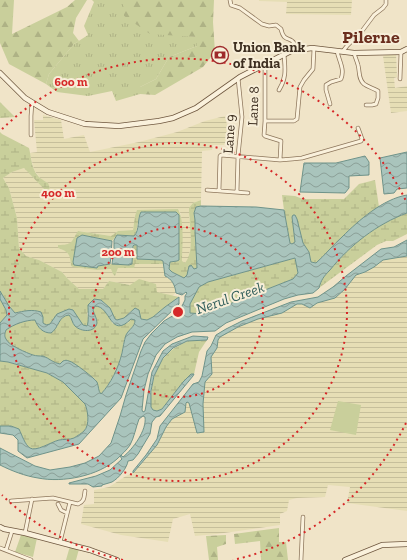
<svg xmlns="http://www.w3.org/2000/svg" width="407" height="560" font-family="'Zilla Slab',serif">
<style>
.farmland{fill:url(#farmland-rules)}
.grass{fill:url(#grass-tufts)}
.forest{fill:url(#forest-firs)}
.wetland{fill:url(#wetland-marsh)}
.green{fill:#c9cf9b}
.water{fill:url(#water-waves);stroke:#6f938a;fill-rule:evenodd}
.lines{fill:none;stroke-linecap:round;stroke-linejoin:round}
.street-casing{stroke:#8d765c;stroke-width:4.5}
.secondary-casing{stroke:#6f573f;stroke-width:6}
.street{stroke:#faf1dc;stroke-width:3}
.secondary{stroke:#faf1dc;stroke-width:4.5}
.ring{fill:none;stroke:#d62828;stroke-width:2;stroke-dasharray:2 4}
.labels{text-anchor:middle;stroke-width:4;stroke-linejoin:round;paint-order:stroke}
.poi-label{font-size:14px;font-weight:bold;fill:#3d2e20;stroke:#f7eed8;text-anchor:start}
.street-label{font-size:14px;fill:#3d2e20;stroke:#f7eed8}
.water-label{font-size:15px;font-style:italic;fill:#2f5d5a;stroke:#f7eed8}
.district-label{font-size:18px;font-weight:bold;fill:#6b2e1e;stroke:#f7eed8}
.centre{fill:#d62828;stroke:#f7eed8;stroke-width:2}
.ring-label{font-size:12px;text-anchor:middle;font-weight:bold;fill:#d62828;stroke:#f7eed8;stroke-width:4;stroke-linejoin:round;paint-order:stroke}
</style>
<defs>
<pattern id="farmland-rules" width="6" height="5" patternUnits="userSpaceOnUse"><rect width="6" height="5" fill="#e6deb5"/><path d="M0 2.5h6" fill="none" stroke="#c6bf9b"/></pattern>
<pattern id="grass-tufts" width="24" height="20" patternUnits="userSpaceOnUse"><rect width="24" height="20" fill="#c9cf9b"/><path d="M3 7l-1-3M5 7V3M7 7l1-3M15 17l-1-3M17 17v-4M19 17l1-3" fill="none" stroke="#aeb285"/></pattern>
<pattern id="forest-firs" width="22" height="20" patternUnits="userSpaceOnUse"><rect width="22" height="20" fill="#c9cf9b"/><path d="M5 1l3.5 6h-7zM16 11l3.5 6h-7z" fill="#aeb285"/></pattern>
<pattern id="wetland-marsh" width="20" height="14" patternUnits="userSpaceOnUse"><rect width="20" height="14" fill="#c9cf9b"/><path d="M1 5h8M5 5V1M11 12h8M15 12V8" fill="none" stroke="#aeb285"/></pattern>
<pattern id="water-waves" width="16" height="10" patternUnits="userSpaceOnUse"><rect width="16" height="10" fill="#a9c4bc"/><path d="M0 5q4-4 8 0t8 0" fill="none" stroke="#8ba098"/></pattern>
</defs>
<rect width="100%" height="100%" fill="#f0e4c8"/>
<!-- farmland -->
<path class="farmland" d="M259 0H352L351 15 286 14 287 2 259 1Z
M396 53 397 77 394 78 395 88 407 86V111L391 113 383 56Z
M43 115 61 120 64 139 84 135 90 152 139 142 177 132 205 121 225 116 229 134 224 145H213L212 150 202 151 201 200 193 203 189 217 191 230V244L188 260 185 263 182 262V236L181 214 178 209 135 216 133 230 118 231 111 236 79 231 73 242 67 245H58V248L66 251 70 256 71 266 97 270 112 269 115 276 118 268H134V264H163L165 276 173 282 175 288 176 293 172 296 131 285 109 281 103 289H79L68 279 62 272 39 260 26 256 19 248 17 218 9 188 3 178 12 172 24 168 46 190 48 183 41 179 34 170 30 153 37 152 34 120H43Z
M407 256V511L347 503 350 487 328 485 325 497 297 498 289 500 287 511 280 514V525L217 534 195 536 190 514 173 519 168 542 121 535 81 524 84 505 94 504V490L109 487 126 476 133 473 157 445 166 427 172 419 185 412 186 403 187 402 189 403 197 433 203 431V404L205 382 212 374 211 357 217 348 218 340 220 337 238 327 258 319 282 313 297 304H302L310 308 317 303 335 298 345 289 356 275 366 272 374 267 383 260Z"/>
<!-- grass -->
<path class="grass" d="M92 0H124V16L179 35 197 37V46L169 57 156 79 140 87V94L116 101 112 91 88 96 57 92 46 84 49 74 74 44 88 35 84 26 94 2Z"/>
<!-- forest -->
<path class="forest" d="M0 0H14L12 34 67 7 75 0H87L76 18 73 33 79 41 74 44 49 74 46 84 9 64 0 43Z
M124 0H214L213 22 215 52 203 67 155 95 140 94V87L156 79 169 57 197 46V37L150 34 124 16Z
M279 528V542H286L288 560H261L260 541 235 544 234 534Z
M21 535 37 538 33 557 15 552Z
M226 535V544L217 547 218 560H209L206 536Z
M70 546 79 549 76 560H66Z"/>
<!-- wetland -->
<path class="wetland" d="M0 102 15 117 0 118Z
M0 132 2 134 29 148C33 165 31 174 48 183L50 188 46 191 24 168 12 172 3 178 9 188 17 218 19 248 26 256 39 260 62 272 68 279 79 289H103L109 281 130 285 139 279 156 284 157 292 179 297 165 307 153 317 147 320 141 319 139 310 131 311 124 318 117 320 115 319 110 308 101 300 87 313 89 323 87 326H83L73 310 57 314 50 324 46 325 43 323V317L23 311 15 313 9 306 0 291Z
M375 180 379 207 368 214 343 236 316 263 311 262 309 252 303 243 299 231 292 217 295 242 292 244 290 243 284 210 282 195 295 196 303 199H344L359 184Z
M201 200V206L196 208 194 213 195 220V230L197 268 194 269 189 266 187 275 184 278 172 272 169 269V262L177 261 139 216 136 233 134 236 117 235 112 241 82 235 98 266 112 264 129 265 132 264 133 246 134 245H137V259L162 260 163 261V264H135L134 268H118L115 276 113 274 111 269 97 270 73 267 71 266C70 254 69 252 58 248V245C73 245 71 242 78 231L111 236 118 231 133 230 135 216 137 210 178 209C185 220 182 248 182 261L185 263C195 251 189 223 189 208L193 203Z
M407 213V234L393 241H386L377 245 319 288C321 280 324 276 330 270 350 245 377 224 407 213Z
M295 258 298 273 293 279 204 314H190V304L199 287 208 282Z
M0 299 6 310 7 315 0 323Z
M95 306C104 306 109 317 113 324L128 323 131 319H135C135 327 129 329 126 335 123 341 123 350 121 356 117 371 110 384 100 395 97 389 98 383 94 378L60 364C53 363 49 358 43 356 40 356 36 356 33 355 27 353 8 345 6 339 4 336 5 333 6 330 14 324 25 320 35 320L37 325 57 327C59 320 62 316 69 315 71 318 72 321 74 324 79 332 88 332 95 327L96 318 93 310Z
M207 340 199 352 194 374H191L183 382 162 409 157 411 153 410 151 407C151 382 155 358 180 345 182 344 185 342 188 341 194 340 201 340 207 340Z
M0 361 8 362 47 373 63 382 85 404C88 411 90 425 84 431 82 433 77 436 74 438 69 440 63 439 59 440 51 442 36 452 30 448 25 445 22 435 19 429L11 426H0Z"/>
<!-- green -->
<path class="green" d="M338 401 361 405 356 435 330 430Z"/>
<!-- water -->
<path class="water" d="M407 152V188L397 189 394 193 384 194 380 158Z
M365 156 369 162V175L349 176V188L345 193 300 192 304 163H336Z
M407 195V213C377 224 350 245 330 270 324 276 321 280 319 288L313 293 298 295 284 299 226 323 215 331 192 332 177 337 165 344 156 355 148 374 144 390 142 410 143 412 145 411 152 372 163 351 172 344 193 336 208 337 207 340 187 341 173 348 163 358 154 376 151 391V407L153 410 157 411 162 409 183 382 191 374H194L193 376 160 416 156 417 152 422 150 434 138 454 133 460 128 461C127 468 119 478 112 482 109 483 105 484 102 485V486L93 487 88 484H69V483L96 476 110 470 122 459 120 456 121 455 123 457C133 449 147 430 145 417L143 416 139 419C136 427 134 438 130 445 127 450 121 455 117 459 98 476 63 483 38 478 25 476 12 471 0 465V448L35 466 50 470 70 467 85 463 99 456 111 443 120 416 126 395 141 351 145 342 151 334 164 321 179 312 185 300V296L187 293 186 292 182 295 176 293C175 285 172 279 165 276L163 261 161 260 137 259V245H134L133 246 132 264 129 265 112 264 113 257H111L110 264 98 266 97 268 74 265 73 262 77 238 82 235 112 241 111 255H113L114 249V240L117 235 134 236C140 230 137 219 141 212H176L179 215V260L177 261 170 262 169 269 172 272 184 278 187 275 189 266 191 265 194 269 197 268 195 230V220L194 213 196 207 201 206 256 207 284 210 290 243 292 244 295 242 292 217 293 215H295L297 219 303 243 309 252 311 262 316 263C325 255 333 245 342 237 359 220 383 199 407 195ZM295 258 298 273 293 279 204 314 190 313V304L199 287 208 282Z
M407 240V256L383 260 374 267 365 272 356 275 345 289 335 298 317 303 310 308 302 304H297L282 313 258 319 238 327 220 337 218 340 217 348 211 357 212 374 205 382 203 404 204 432 197 433 189 403 187 402 186 403 185 412 172 419 166 427 157 445 133 473V471L146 455 157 439 160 426 193 384 199 382 202 376 207 351 211 346 216 335 226 329 242 321 291 302 318 297 333 287 346 276 381 249 394 247Z
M0 291 9 306 15 313C24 311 32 309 41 312L43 317V323L46 325 50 324 57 314 69 309 73 310 83 325 87 326C89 322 88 311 88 305L94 299 101 300 110 308 115 319 117 320 124 318 135 308 139 310 141 319 147 320 153 317 165 307 179 297V304L143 339 121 398 79 444 27 458 18 451V440L13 435 0 433V426H11L19 429C22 435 25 445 30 448 36 452 51 442 59 440 64 439 69 440 74 438 77 436 82 433 84 431 90 425 88 411 85 404L63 382 47 373 8 362 0 361V323L7 315 6 310 0 299ZM95 306C111 306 110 340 131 319L135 320C135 327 129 329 126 335 124 341 123 348 122 353 118 369 111 383 101 394 98 391 99 387 97 382 94 378 74 362 69 361 66 360 66 360 63 361L60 364C53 363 49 358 43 356 40 356 36 356 33 355 27 353 8 345 6 339 4 336 5 333 6 330 14 324 26 320 35 320 38 328 43 333 51 333 59 328 58 316 69 315 72 318 72 323 75 326 81 332 95 333 97 323 97 318 94 314 93 310Z"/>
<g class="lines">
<!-- street casing -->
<g class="street-casing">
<path id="street" d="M230 0 231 5 240 8 262 24 269 26 276 25 281 29C284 43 290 36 294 43 295 45 296 48 296 50
M343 51 347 46 362 31 374 15 383 8 386 4V0
M354 53C355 57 357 61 358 65 360 72 358 79 364 84 368 87 373 88 378 91V98L376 104 372 105H366
M265 64V121L264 135 265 136 281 141 280 160
M400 79 401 52
M279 90C287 77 285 68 284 54
M330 104 326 90V85L331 82 341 79C345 69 339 61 337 51
M265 121H294L297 119 300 87 304 80 313 69 314 48
M31 135V116L32 102
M207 190 248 193
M219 191 220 156 221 155 280 160 292 159 302 158 361 141 362 139 358 128
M237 192 238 156 242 117 238 78
M11 501 53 498 78 504C85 501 84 497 85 491
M58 504 61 510 67 513
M25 533 32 499
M60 542 70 502
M0 548 31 560
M6 550 12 531
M301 560 303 517"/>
</g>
<!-- secondary casing -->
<g class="secondary-casing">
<path id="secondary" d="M0 73 25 98 48 112 85 124 119 126 159 121 173 118 196 108 240 77 291 51 312 48 354 53 401 52 407 49
M0 527 4 529 25 533 74 546 90 550 117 560
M345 560 382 545 407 544"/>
</g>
<!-- street -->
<use href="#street" class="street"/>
<!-- secondary -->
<use href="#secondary" class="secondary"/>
</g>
<!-- distance rings -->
<g class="ring">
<circle cx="178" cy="312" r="85"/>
<circle cx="178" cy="312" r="169"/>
<path d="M406 423A254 254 0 0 1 233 560M123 560A254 254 0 0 1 2 495M2 129A254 254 0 0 1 406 201"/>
</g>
<!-- icons -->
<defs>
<g id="bank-ring" transform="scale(0.9)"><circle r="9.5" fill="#f7eed8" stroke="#9e2a2b" stroke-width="1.5"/><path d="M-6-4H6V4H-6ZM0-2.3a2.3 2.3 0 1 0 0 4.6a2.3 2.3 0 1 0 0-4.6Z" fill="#9e2a2b"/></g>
</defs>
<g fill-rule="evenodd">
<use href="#bank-ring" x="220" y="55"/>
</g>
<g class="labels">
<!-- poi labels -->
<g class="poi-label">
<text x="233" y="52">Union Bank<tspan x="233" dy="16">of India</tspan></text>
</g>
<!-- street labels -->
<g class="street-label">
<text transform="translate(253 106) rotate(-88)" y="5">Lane 8</text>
<text transform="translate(229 134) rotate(-86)" y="5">Lane 9</text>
</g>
<!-- water labels -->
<g class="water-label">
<text transform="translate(230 298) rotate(-19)" y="5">Nerul Creek</text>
</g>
<!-- district labels -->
<g class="district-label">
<text x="371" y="43">Pilerne</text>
</g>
</g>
<circle cx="178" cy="312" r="6" class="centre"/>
<g class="ring-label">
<text x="71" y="86">600 m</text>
<text x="58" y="197">400 m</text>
<text x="118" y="256">200 m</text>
</g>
</svg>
